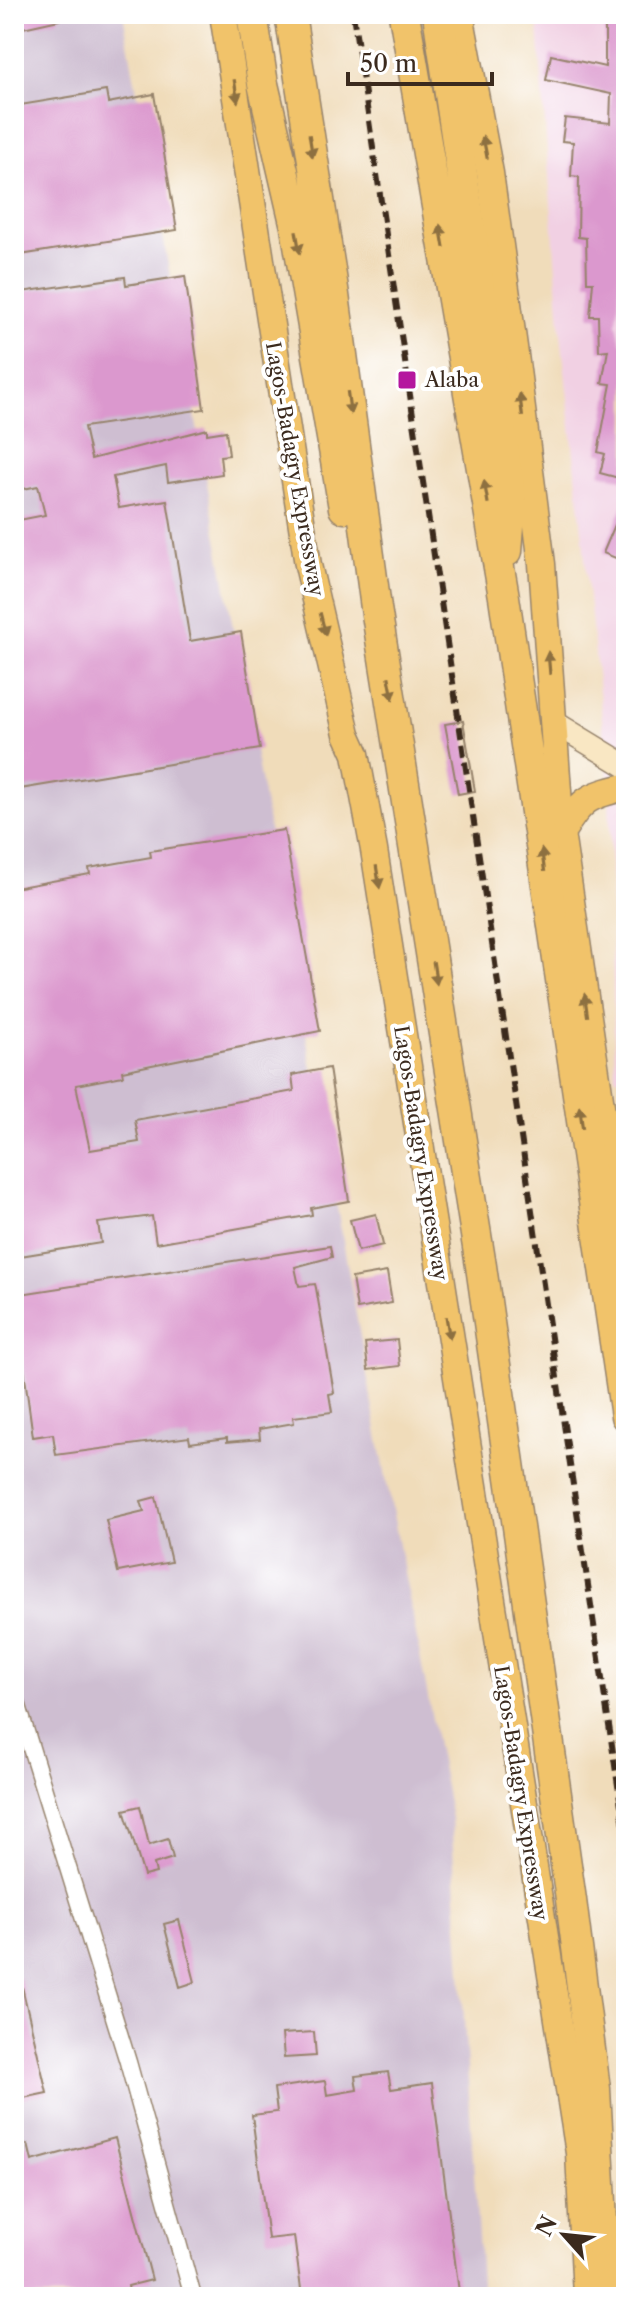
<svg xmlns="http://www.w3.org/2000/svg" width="640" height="2311" font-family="'Libre Caslon Text',serif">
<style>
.built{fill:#f1d0e3}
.industrial{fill:#cebed1}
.building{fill:#db98ce}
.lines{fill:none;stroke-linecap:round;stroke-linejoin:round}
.street-casing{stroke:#96836c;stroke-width:19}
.secondary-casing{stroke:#96836c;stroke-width:25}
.primary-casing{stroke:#96836c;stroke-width:29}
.highway-casing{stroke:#96836c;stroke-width:33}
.street{stroke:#fff;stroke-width:16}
.secondary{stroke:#f9e7c3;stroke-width:22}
.primary{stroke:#f1c36a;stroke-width:26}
.highway{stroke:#f1c36a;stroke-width:30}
.rail{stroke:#3b2a1e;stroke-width:6;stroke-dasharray:12 6;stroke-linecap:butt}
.oneway{fill:#8d6f40}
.poi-dot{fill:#b5179e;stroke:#fff;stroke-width:3}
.labels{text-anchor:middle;stroke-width:8;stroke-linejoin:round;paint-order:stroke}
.poi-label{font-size:20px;fill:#3b2a1e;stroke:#fff;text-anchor:start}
.street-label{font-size:20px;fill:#3b2a1e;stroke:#fff}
</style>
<rect width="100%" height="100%" fill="#fff"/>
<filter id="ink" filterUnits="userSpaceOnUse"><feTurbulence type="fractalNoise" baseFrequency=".0125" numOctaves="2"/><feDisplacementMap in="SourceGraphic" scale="16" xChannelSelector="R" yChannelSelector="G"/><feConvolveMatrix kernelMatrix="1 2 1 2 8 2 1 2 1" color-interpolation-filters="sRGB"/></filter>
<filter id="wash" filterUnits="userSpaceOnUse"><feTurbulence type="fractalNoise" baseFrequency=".006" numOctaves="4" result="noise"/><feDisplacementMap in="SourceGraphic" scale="32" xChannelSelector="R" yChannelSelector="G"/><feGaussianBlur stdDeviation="1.8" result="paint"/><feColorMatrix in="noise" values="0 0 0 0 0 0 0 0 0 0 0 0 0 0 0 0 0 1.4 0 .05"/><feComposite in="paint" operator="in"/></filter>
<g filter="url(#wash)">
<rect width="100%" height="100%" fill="#f0dcba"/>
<!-- built -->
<path class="built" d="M537 14H626V1081L615 1077 609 785 560 324Z"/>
<!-- industrial -->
<path class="industrial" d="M14 14H123L374 1414 451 1818 482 2297H14Z"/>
<g id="blocks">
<!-- building -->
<path class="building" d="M14 14H58L59 20 14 30Z
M605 14H626V287H620L617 323 621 343H626V480L600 473 605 454 598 452 611 384 602 383 608 350 599 351 598 316H590L593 282H587L586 238 578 237 579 177 571 176 573 142 562 141 565 118 610 123 611 94 546 80 551 55 605 67Z
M106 91 108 103 154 94 177 230 14 256V106Z
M185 276 204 409 84 427 91 459 207 429V434L226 431 229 455 220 456 222 474 168 482 166 466 113 477 119 508 167 500 190 641 241 632 260 749 14 790V521L45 515 38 486 14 491V293L125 277 126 285Z
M626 499V562L603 553Z
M463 721 475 791 458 794 445 724Z
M284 830 320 1031 122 1071 123 1076 76 1085 90 1150 139 1142 135 1120 294 1091 292 1075 329 1068 349 1201 311 1208 312 1215 156 1243 152 1216 98 1223 101 1243 14 1257V888L90 874 89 868 151 857 150 851Z
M376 1214 383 1245 358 1251 350 1220Z
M330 1246 332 1257 295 1267 299 1286 315 1284 316 1288 334 1393 329 1394 332 1412 293 1417 294 1423 259 1429 260 1439 227 1442V1438L190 1443 189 1437 56 1455 53 1434 33 1437 14 1295Z
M387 1272 392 1303 357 1309 352 1278Z
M397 1340 400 1366 368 1370 365 1343Z
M156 1497 171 1562 118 1572 106 1520 144 1511 141 1501Z
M140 1806 149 1845 168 1839 173 1858 154 1864 156 1873 144 1876 124 1810Z
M179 1920 195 1982 180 1987 164 1924Z
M14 1978H20L47 2093 14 2100Z
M314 2032 316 2056 284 2058 282 2034Z
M388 2072 391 2089 432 2083 459 2292 422 2297H302L294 2236 268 2239 252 2115 277 2112 274 2088 325 2081 327 2095 357 2090 355 2076Z
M115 2138 152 2280 128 2286 130 2297H14V2148L28 2144 32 2161Z"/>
</g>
</g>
<g filter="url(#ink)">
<use href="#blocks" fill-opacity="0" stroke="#96836c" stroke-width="2"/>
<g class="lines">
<!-- street casing -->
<g class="street-casing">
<path id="street" d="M14 1693 128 2062 193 2297"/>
</g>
<!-- secondary casing -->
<g class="secondary-casing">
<path id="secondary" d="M552 721 626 766"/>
</g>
<!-- primary casing -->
<g class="primary-casing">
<path id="primary" d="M223 14 308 565 347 734 356 754 374 850 579 2153 586 2297
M460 14 490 173 514 347 542 564 561 833 626 1276
M561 833C583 799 586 796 626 787"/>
</g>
<!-- highway casing -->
<g class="highway-casing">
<path id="highway" d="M252 14 263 84 296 227 344 508
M290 14 334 295 376 608 481 1266 571 1900 595 2089 606 2297
M404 14 504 597 626 1416
M438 14 511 501 507 551"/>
</g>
<!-- street -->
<use href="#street" class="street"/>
<!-- secondary -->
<use href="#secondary" class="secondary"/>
<!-- primary -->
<use href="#primary" class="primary"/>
<!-- highway -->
<use href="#highway" class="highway"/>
<!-- rail -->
<path class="rail" d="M353 14 626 1839"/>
</g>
<!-- one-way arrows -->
<defs><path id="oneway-solid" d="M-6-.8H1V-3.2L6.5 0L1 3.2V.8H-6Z" transform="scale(2)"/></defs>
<g class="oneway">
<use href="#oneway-solid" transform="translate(236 91) rotate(81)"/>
<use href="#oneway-solid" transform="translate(311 146) rotate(81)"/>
<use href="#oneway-solid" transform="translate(485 147) rotate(-101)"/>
<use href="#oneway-solid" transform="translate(442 236) rotate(-100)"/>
<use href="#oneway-solid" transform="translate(298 242) rotate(80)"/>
<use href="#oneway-solid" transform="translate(349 403) rotate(82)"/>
<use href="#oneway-solid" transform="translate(521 405) rotate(-97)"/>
<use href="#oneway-solid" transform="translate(486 492) rotate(-100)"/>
<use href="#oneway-solid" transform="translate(323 624) rotate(76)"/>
<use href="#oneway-solid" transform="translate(549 663) rotate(-95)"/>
<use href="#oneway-solid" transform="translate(391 688) rotate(79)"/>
<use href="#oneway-solid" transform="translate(543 860) rotate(-98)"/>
<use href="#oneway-solid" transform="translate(378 877) rotate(81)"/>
<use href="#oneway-solid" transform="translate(435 973) rotate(81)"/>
<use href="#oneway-solid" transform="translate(586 1005) rotate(-98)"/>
<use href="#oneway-solid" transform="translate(581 1117) rotate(-98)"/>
<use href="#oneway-solid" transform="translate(448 1328) rotate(81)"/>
</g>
</g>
<!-- markers -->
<rect class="poi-dot" x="397" y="370" width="20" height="20" rx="4"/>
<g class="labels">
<!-- poi labels -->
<g class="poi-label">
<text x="425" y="387">Alaba</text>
</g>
<!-- street labels -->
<g class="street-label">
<text transform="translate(295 469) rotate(80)" y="7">Lagos-Badagry Expressway</text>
<text transform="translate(421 1153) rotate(81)" y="7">Lagos-Badagry Expressway</text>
<text transform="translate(521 1793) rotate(81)" y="7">Lagos-Badagry Expressway</text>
</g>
</g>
<!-- margin -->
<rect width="640" height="2311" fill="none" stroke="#fff" stroke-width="48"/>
<!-- north arrow -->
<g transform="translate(564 2235) rotate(297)" stroke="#ffffff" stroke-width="6" paint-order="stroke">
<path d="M0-6L14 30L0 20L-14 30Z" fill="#3b2a1e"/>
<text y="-12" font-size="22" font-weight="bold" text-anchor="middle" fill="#3b2a1e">N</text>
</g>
<!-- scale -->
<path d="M348 72v12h144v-12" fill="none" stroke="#3b2a1e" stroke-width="4"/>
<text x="360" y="72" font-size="24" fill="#3b2a1e" stroke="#ffffff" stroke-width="6" paint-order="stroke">50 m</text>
</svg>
